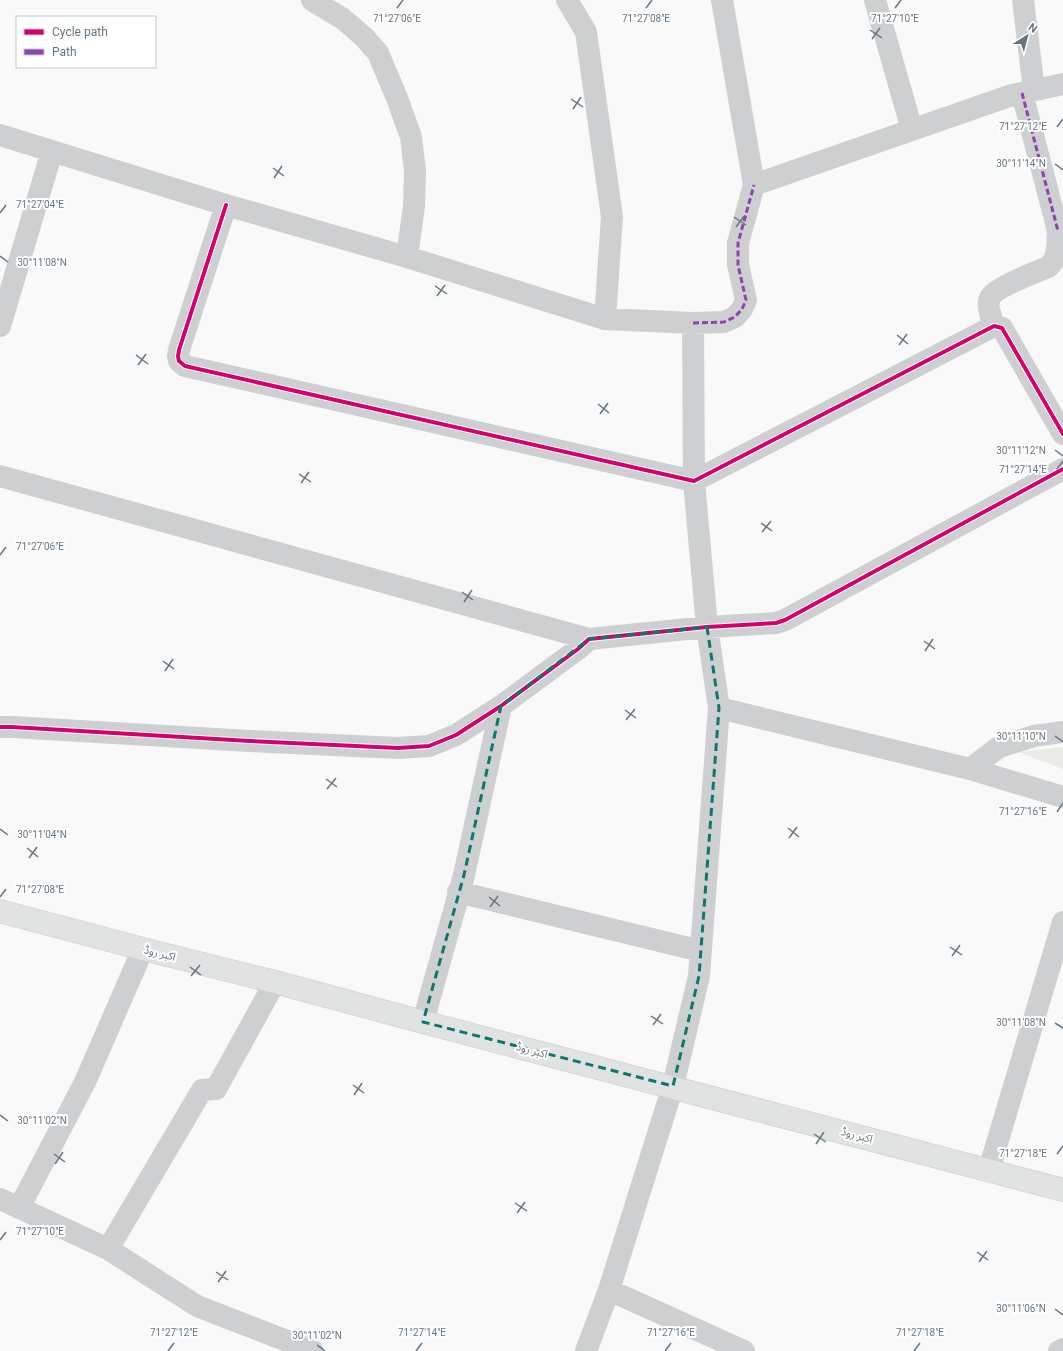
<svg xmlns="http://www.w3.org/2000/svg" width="1063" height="1351" font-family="Roboto,'Noto Sans Arabic',sans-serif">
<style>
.green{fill:#e8ebe6}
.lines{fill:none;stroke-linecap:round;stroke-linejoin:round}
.major-casing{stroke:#d5d6d7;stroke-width:24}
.minor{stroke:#cecfd0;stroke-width:22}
.major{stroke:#e1e2e2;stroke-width:22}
.quiet{stroke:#8e44ad;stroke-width:3;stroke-dasharray:6 3;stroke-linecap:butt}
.cycleway-casing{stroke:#fff;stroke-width:6}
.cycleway{stroke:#d6006c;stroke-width:4}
.marked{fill:none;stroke:#0f766e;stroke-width:3;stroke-dasharray:8 5;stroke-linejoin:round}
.ticks{fill:none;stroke:#657683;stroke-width:1.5}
.labels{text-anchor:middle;stroke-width:4;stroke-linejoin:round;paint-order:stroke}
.street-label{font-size:11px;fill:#657683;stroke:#fff}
.ticks-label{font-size:10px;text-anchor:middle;fill:#657683;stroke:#fff;stroke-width:4;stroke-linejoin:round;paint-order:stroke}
</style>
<rect width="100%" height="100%" fill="#f9f9f9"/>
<!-- green -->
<path class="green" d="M1063 747V769L1019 752Z"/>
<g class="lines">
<!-- major casing -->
<g class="major-casing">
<path id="major" d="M0 911 143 949 275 982 423 1022 1063 1190"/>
</g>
<!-- minor -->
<path class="minor" d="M312 0 343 19 364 37 378 53 397 98 411 137 415 171 414 206 407 257
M567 0 586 32 612 217 605 319
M722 0 754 185 1012 95 1063 84
M875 0 912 130
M1023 0 1034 90
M1022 93 1058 231
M0 135 226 205 407 257 605 319 693 323 724 322 735 317 742 309 746 300 738 265V243L754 185
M226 205 179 350 178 356 179 361 185 366 694 481 994 326 1002 328 1063 434
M0 326 52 151
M994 326C992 319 986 305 990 298 994 288 1036 272 1048 267 1059 259 1057 243 1058 231L1063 230
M0 476 589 639
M719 708 970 769 1063 797
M0 727H12L250 741 398 748 429 746 456 735 501 706 578 649 589 639 707 627 776 623 785 620 1063 469
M970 769 999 747 1034 736 1063 732
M458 892 701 951
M423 1022 464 875 501 706
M989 1170 1063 922
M0 1199 108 1249 197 1306 313 1351
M19 1208 85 1082 143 949
M108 1249 202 1090 216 1089 275 982
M609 1290 744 1351
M586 1351 609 1290 673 1086 699 976 719 708 707 627 694 481 693 323
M1059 1351 1063 1349"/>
<!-- major -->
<use href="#major" class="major"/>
<!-- quiet -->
<path class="quiet" d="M1022 93 1058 231
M693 323 724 322 735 317 742 309 746 300 738 265V243L754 185"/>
<!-- cycleway casing -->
<g class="cycleway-casing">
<path id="cycleway" d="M226 205 179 350 178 356 179 361 185 366 694 481 994 326 1002 328 1063 434
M0 727H12L250 741 398 748 429 746 456 735 501 706 578 649 589 639 707 627 776 623 785 620 1063 469"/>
</g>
<!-- cycleway -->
<use href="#cycleway" class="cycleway"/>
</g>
<!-- marked area -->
<path class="marked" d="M707 627 719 708 699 976 673 1086 423 1022 464 875 501 706 589 639Z"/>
<!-- ticks -->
<path class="ticks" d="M397 8 403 0M646 8 652 0M895 8 901 0M870 30 882 38M872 39 880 28M571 99 583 107M573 109 581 97M1057 127 1063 119M1055 164 1063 170M273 168 284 176M274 178 282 166M0 213 6 205M734 217 746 225M736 227 744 216M0 256 8 262M435 286 447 294M437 296 445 285M897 335 908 344M899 345 907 334M136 355 148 364M138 365 146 354M598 404 609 413M600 414 608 403M1055 450 1063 456M1057 469 1063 461M299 474 311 482M301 483 309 472M761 523 772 531M762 532 771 521M0 555 6 547M462 592 473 600M464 602 472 590M924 641 935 649M925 651 933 639M163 661 174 669M165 671 173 659M625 710 636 718M626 720 635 709M1055 736 1063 742M326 779 337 787M327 789 336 778M1057 812 1063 803M788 828 799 837M0 829 8 835M789 838 797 827M27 848 38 857M29 858 37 847M0 897 6 889M489 897 500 906M490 907 498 896M950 947 962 955M952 956 960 945M190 967 201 975M191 976 200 965M651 1016 663 1024M1055 1023 1063 1028M653 1025 661 1014M353 1085 364 1093M354 1095 362 1083M0 1115 8 1121M814 1134 826 1142M816 1144 824 1132M54 1154 65 1162M1057 1154 1063 1146M55 1164 63 1152M515 1203 527 1211M517 1213 525 1202M0 1240 6 1232M977 1252 988 1260M979 1262 987 1251M216 1272 228 1280M218 1282 226 1271M1055 1309 1063 1315M317 1345 325 1351M168 1351 174 1343M416 1351 422 1343M665 1351 671 1343M914 1351 920 1343"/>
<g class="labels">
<!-- street labels -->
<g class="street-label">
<text transform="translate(160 953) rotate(14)" y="4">اکبر روڈ</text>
<text transform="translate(532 1050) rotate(15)" y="4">اکبر روڈ</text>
<text transform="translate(857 1135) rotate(15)" y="4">اکبر روڈ</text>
</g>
</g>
<g class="ticks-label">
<text x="397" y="22">71°27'06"E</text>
<text x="646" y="22">71°27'08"E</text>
<text x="895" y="22">71°27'10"E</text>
<text x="1023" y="130">71°27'12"E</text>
<text x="1021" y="167">30°11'14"N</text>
<text x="40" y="208">71°27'04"E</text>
<text x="42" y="266">30°11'08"N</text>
<text x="1021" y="454">30°11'12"N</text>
<text x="1023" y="473">71°27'14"E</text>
<text x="40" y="550">71°27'06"E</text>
<text x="1021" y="740">30°11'10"N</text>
<text x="1023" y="815">71°27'16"E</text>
<text x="42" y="838">30°11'04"N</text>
<text x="40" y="893">71°27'08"E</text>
<text x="1021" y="1026">30°11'08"N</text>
<text x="42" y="1124">30°11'02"N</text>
<text x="1023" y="1157">71°27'18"E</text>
<text x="40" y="1235">71°27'10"E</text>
<text x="1021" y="1312">30°11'06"N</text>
<text x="174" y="1336">71°27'12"E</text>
<text x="422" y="1336">71°27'14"E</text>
<text x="671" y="1336">71°27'16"E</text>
<text x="920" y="1336">71°27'18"E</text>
<text x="317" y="1339">30°11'02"N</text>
</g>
<!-- legend -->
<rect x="16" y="16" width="140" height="52" fill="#ffffff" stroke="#c1c8cd"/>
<rect x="24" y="29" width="20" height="6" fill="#d6006c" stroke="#c1c8cd"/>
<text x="52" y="36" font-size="12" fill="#657683">Cycle path</text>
<rect x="24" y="49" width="20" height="6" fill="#8e44ad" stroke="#c1c8cd"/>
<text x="52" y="56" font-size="12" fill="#657683">Path</text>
<!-- north arrow -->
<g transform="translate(1027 36) rotate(36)" stroke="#ffffff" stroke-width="3" paint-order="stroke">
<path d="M0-3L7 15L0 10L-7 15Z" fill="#657683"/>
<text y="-6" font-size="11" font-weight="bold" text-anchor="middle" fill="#657683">N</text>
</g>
</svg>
